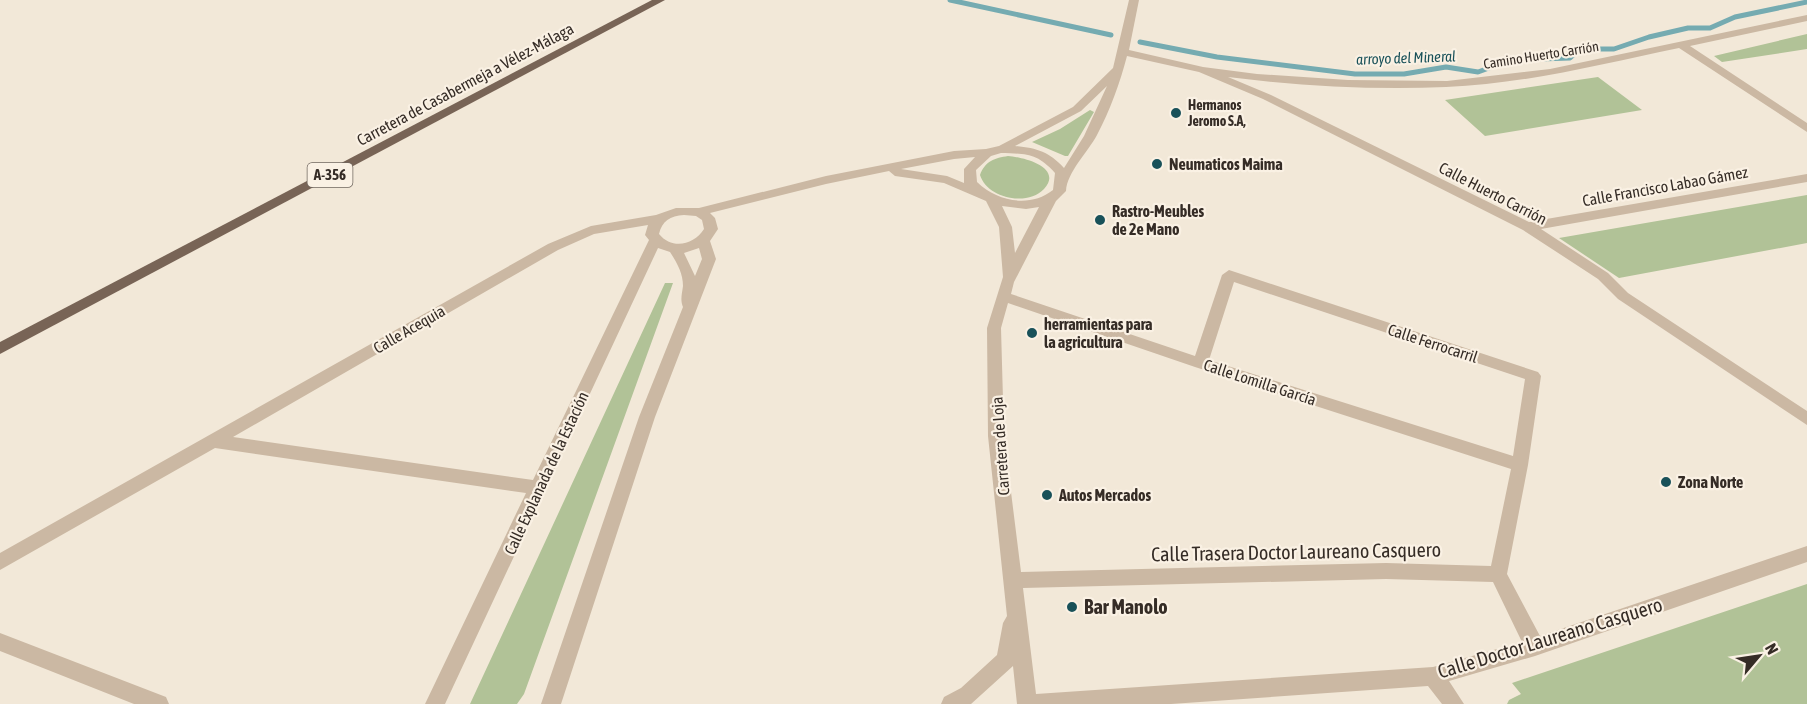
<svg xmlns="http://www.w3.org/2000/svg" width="1807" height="704" font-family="'Asap Condensed',sans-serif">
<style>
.green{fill:#b1c297}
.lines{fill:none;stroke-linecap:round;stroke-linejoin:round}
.stream{stroke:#75abb1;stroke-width:5}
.minor{fill:#cbb8a3;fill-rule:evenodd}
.major{fill:#786456;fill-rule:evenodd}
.poi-dot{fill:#195159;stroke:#faf1e4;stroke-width:2}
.labels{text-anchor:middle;stroke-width:4.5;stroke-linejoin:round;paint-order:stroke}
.far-street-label{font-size:14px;fill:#352c26;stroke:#faf1e4}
.far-poi-label{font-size:14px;font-weight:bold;fill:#352c26;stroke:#faf1e4;text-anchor:start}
.far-water-label{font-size:15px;font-style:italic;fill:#195159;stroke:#faf1e4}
.shield{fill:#faf1e4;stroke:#70675f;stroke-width:1.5}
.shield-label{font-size:15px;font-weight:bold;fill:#352c26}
.street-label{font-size:16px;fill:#352c26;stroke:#faf1e4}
.poi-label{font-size:16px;font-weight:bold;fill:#352c26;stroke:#faf1e4;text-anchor:start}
.near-street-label{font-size:20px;fill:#352c26;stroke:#faf1e4}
.near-poi-label{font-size:20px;font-weight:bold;fill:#352c26;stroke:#faf1e4;text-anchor:start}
</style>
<rect width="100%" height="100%" fill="#f2e8d8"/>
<!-- green -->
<path class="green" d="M1807 34V49L1722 62 1714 56Z
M1598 77 1642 110 1485 136 1445 100Z
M1090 110 1094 112 1068 156H1065L1032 142 1060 129Z
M1008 156C1022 157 1064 167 1044 189 1027 207 987 198 980 175 985 161 995 158 1008 156Z
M1807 195V243L1619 278 1559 238Z
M665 283H673L524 694 517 704H470Z
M1807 584V704H1507L1509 700 1521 694 1512 683Z"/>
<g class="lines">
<!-- stream -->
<path class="stream" d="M950 0 1111 35
M1140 42 1217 57 1355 74H1404L1446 67 1478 72 1511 60 1570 58 1580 49H1614L1649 37 1688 28H1710L1735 17 1807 2"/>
<!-- minor -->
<path class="minor" d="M1129 0H1139L1129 50 1203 67 1257 74 1348 80 1447 81 1550 69 1807 15V21L1690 46 1807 123V132L1679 48C1602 64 1525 84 1446 87 1374 90 1299 86 1228 77L1271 95 1529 222 1807 174V182L1541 229 1608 273 1628 293 1807 411V425L1618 299 1598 279 1523 230 1263 99 1199 72 1127 56C1120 83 1110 110 1097 135 1088 152 1067 172 1066 191L1056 201 1014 282 1011 294 1195 356 1222 275 1229 270 1538 372 1541 376 1528 465 1507 574 1540 636 1807 546V562L1535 656 1449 681 1464 704H1442L1428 686 1171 704H1017L1013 666 971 704H941L944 697 961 688 997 655 1003 623 1007 616 988 436 987 328 1003 277 999 227 986 201 944 183 895 176 889 171 826 184 710 213 715 218 718 229 710 241 716 259 655 417 561 704H541L639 417 683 307C680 300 682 294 683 286 683 273 677 263 670 252L658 248 445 704H425L526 493 215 448 0 570V553L548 244 591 226 656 215 676 208H699L826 176 954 151 986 149 999 146 1073 107 1113 68ZM1107 86 1084 136 1064 168C1049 152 1037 148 1015 146L1081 111ZM1001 153C1027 154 1037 153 1055 173L1053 190C1030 208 998 202 977 182L976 170 991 156ZM975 157 964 169V183L947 176 901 169 954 159ZM1002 206 1026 209 1039 207 1015 253 1012 227ZM684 215 696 216 702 220 704 229C694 245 672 250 659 234 662 221 670 216 684 215ZM648 225 645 235 649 240 533 480 233 437 558 250 594 234ZM699 248 702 259 695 276 684 253ZM1234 282 1525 379 1513 456 1209 360ZM1008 303 1195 367 1511 469 1491 566 1386 563 1021 572 1004 436 1001 328ZM1386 579 1493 582 1522 642 1433 667 1036 694 1023 588Z
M0 633 166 697 169 704H134L0 651Z"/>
<!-- major -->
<path class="major" d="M652 0H665L0 354V342Z"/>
</g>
<!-- markers -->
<g class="poi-dot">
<circle cx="1176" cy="113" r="6"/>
<circle cx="1157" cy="164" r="6"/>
<circle cx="1100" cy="220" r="6"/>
<circle cx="1032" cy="333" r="6"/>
<circle cx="1666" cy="482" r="6"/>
<circle cx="1047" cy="495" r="6"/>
<circle cx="1072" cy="607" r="6"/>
</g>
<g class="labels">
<!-- far-street labels -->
<g class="far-street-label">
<text transform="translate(1541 55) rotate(-9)" y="5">Camino Huerto Carrión</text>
</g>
<!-- far-poi labels -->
<g class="far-poi-label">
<text x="1188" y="110">Hermanos<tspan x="1188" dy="16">Jeromo S.A,</tspan></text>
</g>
<!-- far-water labels -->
<g class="far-water-label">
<text transform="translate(1406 58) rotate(-2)" y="5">arroyo del Mineral</text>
</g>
<!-- shield labels -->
<rect class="shield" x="307.5" y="163" width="45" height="24" rx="4.5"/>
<g class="shield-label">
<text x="330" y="180">A-356</text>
</g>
<!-- street labels -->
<g class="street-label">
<text transform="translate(465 84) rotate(-28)" y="6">Carretera de Casabermeja a Vélez-Málaga</text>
<text transform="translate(1665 186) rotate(-10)" y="6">Calle Francisco Labao Gámez</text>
<text transform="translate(1493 193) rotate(27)" y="6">Calle Huerto Carrión</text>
<text transform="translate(409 329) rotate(-30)" y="6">Calle Acequia</text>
<text transform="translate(1433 343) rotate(18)" y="6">Calle Ferrocarril</text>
<text transform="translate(1260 382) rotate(18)" y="6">Calle Lomilla García</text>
<text transform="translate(1000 446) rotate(-94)" y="6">Carretera de Loja</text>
<text transform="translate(546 473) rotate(-65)" y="6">Calle Explanada de la Estación</text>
</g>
<!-- poi labels -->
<g class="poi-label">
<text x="1169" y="170">Neumaticos Maima</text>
<text x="1112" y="217">Rastro-Meubles<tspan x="1112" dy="18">de 2e Mano</tspan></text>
<text x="1044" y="330">herramientas para<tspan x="1044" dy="18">la agricultura</tspan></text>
<text x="1678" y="488">Zona Norte</text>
<text x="1059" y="501">Autos Mercados</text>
</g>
<!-- near-street labels -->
<g class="near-street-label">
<text transform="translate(1296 552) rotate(-1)" y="7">Calle Trasera Doctor Laureano Casquero</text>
<text transform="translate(1550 638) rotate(-17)" y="7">Calle Doctor Laureano Casquero</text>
</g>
<!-- near-poi labels -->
<g class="near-poi-label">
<text x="1084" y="614">Bar Manolo</text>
</g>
</g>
<!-- north arrow -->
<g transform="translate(1759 656) rotate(61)" stroke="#faf1e4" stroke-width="4.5" paint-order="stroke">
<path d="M0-4.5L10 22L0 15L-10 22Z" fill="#352c26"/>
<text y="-9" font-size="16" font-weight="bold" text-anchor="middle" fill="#352c26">N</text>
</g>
</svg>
